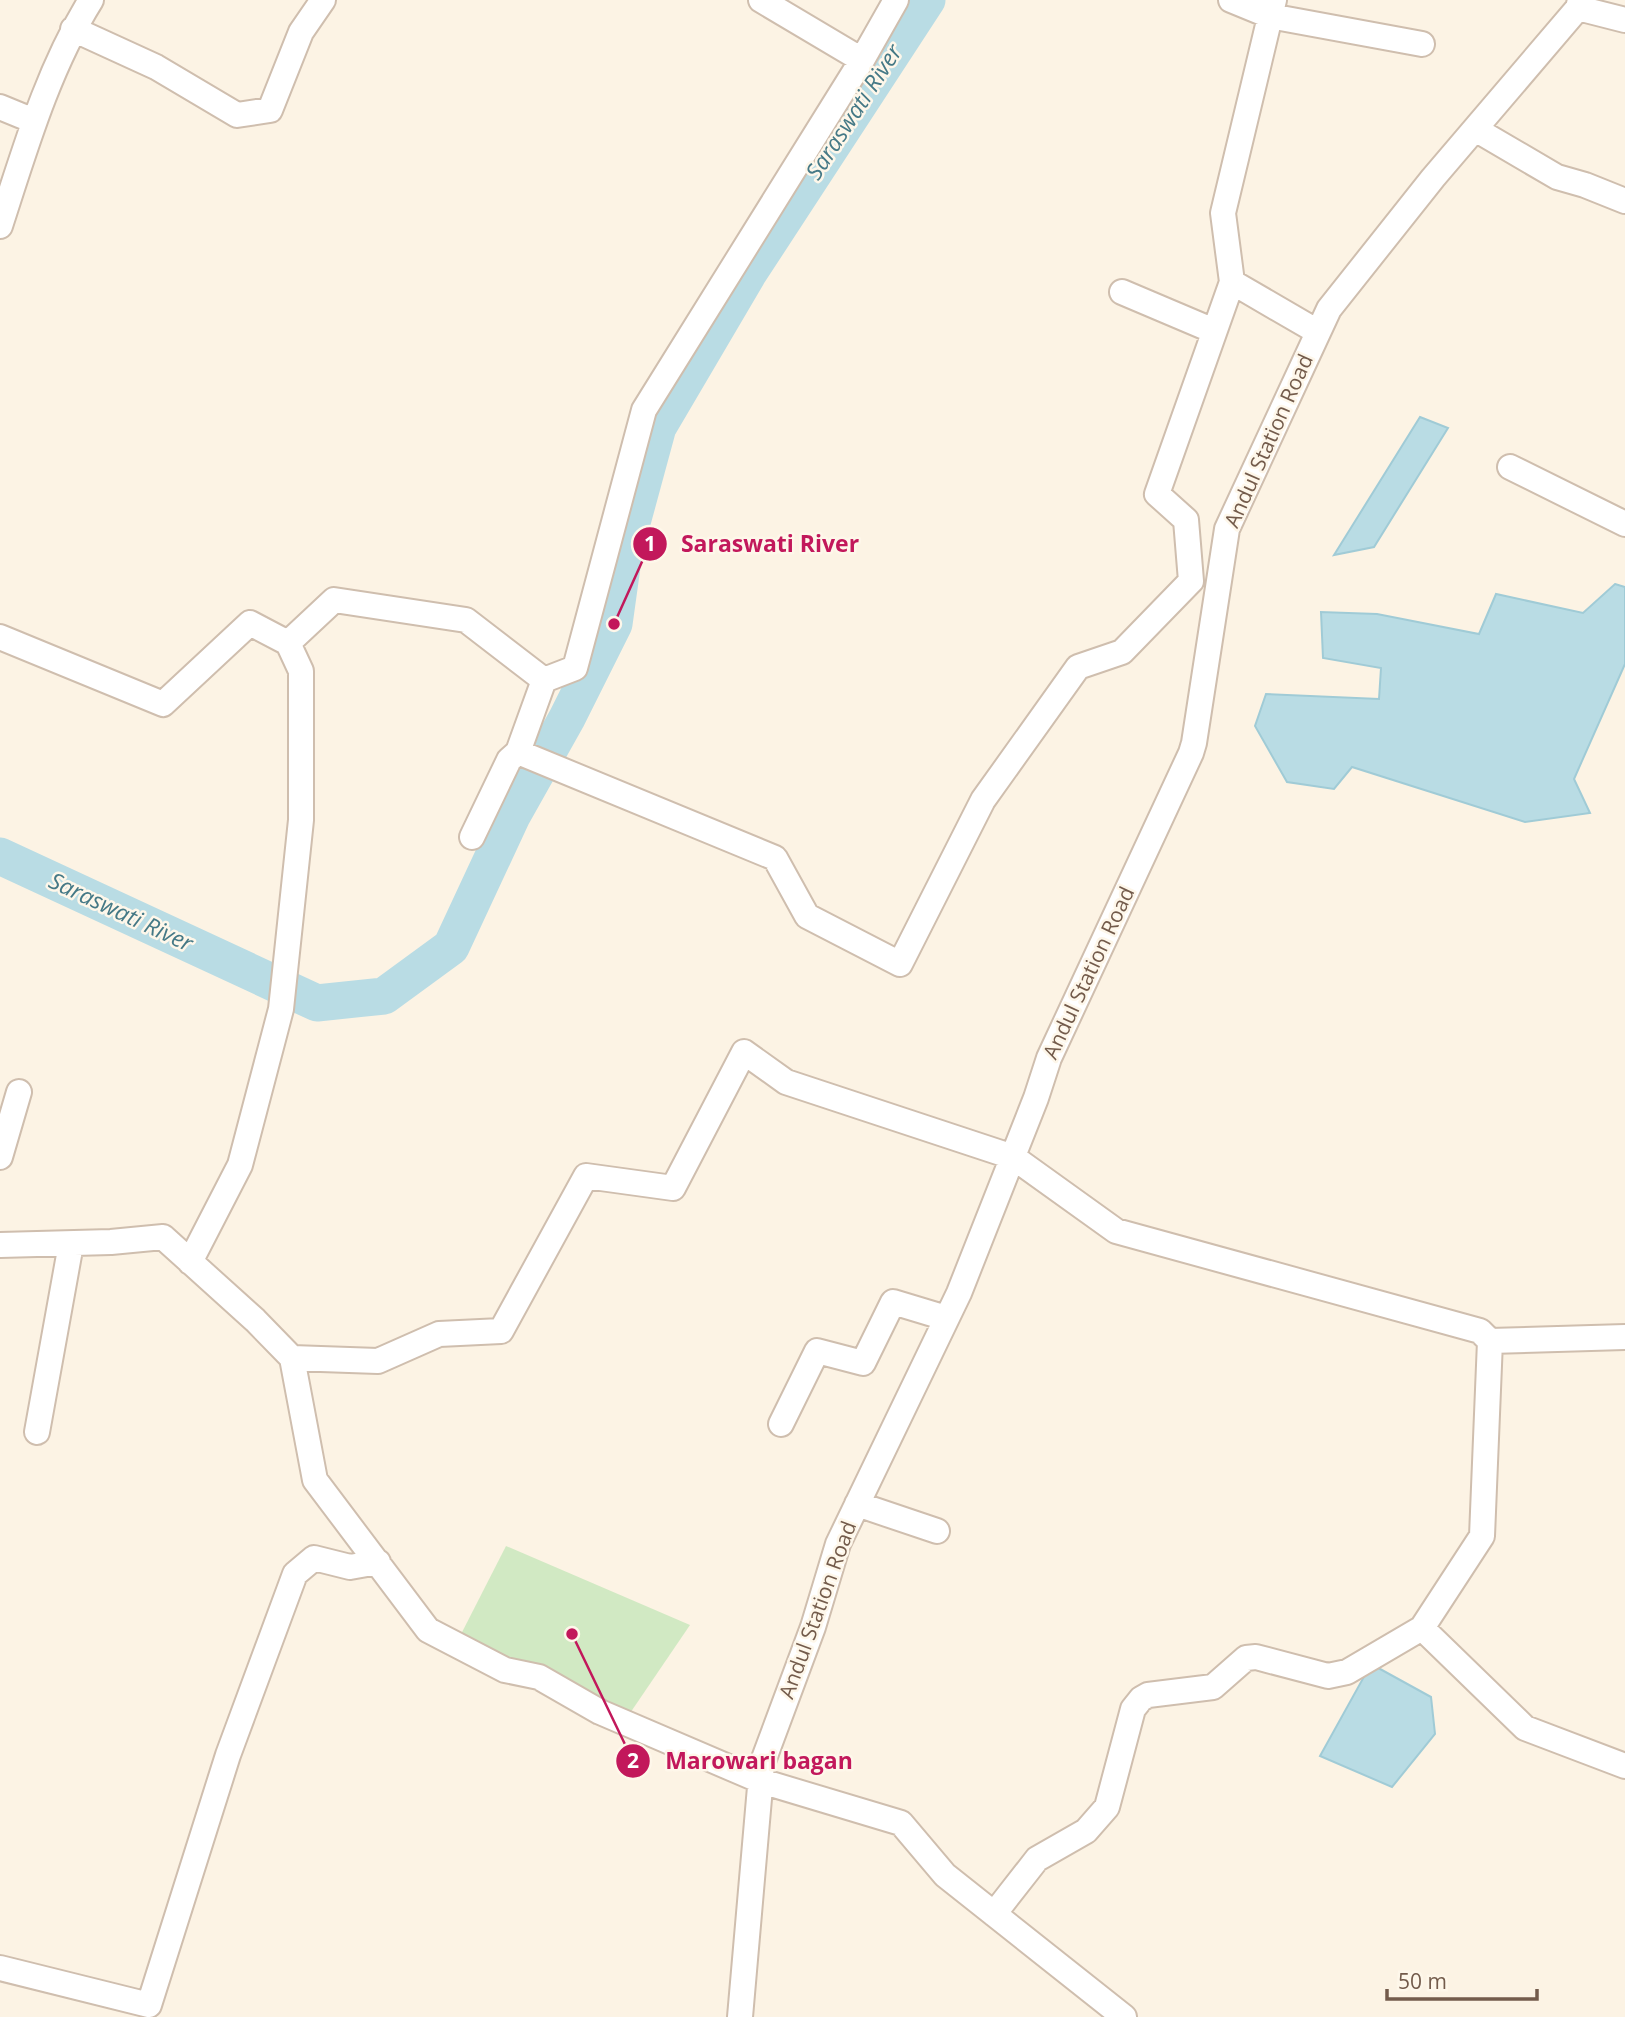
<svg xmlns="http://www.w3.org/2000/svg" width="1625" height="2017" font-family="'Open Sans',sans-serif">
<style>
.green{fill:#d1e9c3}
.water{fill:#b9dce4;stroke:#a0cbd6;stroke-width:2}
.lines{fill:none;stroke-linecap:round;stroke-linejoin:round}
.river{stroke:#b9dce4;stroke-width:37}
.street-casing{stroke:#cfbeae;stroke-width:28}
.street{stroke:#fff;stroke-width:24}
.labels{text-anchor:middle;stroke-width:5;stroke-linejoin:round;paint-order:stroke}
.street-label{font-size:21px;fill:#735b4b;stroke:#fef7ea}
.water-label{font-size:23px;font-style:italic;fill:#457986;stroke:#fef7ea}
.leader{fill:none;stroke:#c2185b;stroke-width:2.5}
.callout-dot{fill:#c2185b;stroke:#fef7ea;stroke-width:2.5}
.mark-label{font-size:21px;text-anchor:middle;font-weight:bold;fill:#fff}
.callout-label{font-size:23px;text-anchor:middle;font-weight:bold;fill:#c2185b;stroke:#fef7ea;stroke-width:5;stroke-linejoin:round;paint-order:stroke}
</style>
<rect width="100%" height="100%" fill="#fcf3e4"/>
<!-- green -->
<path class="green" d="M506 1546 690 1625 624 1722 456 1644Z"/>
<!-- water -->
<path class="water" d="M1420 417 1448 428 1374 547 1334 555Z
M1615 584 1625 587V664L1574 779 1590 813 1525 822 1352 767 1334 789 1287 782 1255 726 1266 694 1379 699 1381 668 1323 658 1321 612 1377 614 1479 634 1496 594 1583 613Z
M1371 1664 1431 1697 1435 1734 1392 1787 1320 1756Z"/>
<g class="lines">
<!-- river -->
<path class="river" d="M0 856 317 1003 384 996 451 947 512 816 567 718 614 624 624 552 658 427 748 274 927 0"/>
<!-- street casing -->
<g class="street-casing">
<path id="street" d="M761 0 862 60
M1231 0 1270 16 1422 44
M1578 8 1625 20
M73 29 156 67 237 115 270 110 301 32 323 0
M0 107 34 121
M1475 129 1557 177 1585 185 1625 201
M0 226C25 149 48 69 91 0
M1232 282 1223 213 1274 0
M1122 292 1214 331
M1510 467 1625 524
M0 637 163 704 250 623 288 643 334 600 466 620 544 680 518 752 775 858 807 916 900 964 983 800 1078 667 1122 652 1191 581 1186 520 1157 494 1232 282 1318 332
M544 680 575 668 644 410 862 60 896 0
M472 837 509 760 518 752
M0 1157 19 1092
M0 1245 111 1242 163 1237 255 1320 292 1358 315 1480 428 1630 505 1670 539 1677 600 1712 761 1781 901 1823 945 1875 1124 2017
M190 1262 240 1165 281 1009 301 820V671L288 643
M1490 1341 1625 1337
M292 1358 378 1361 439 1334 501 1331 586 1176 673 1188 744 1052 786 1082 1013 1157 1116 1231 1480 1331 1490 1341 1482 1536 1422 1628 1347 1672 1328 1676 1256 1657 1246 1658 1213 1687 1148 1695 1141 1699 1133 1709 1107 1807 1086 1831 1037 1859 994 1914
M781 1424 817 1351 863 1363 893 1302 946 1318
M37 1432 71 1244
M857 1504 937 1531
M1422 1628 1525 1728 1625 1766
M0 1968 149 2005 228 1755 295 1574 314 1558 350 1567 378 1562
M740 2017 762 1764 813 1627 838 1544 959 1293 1036 1098 1049 1058 1191 753 1194 743 1227 529 1329 309 1433 178 1578 8 1580 0"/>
</g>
<!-- street -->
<use href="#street" class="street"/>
</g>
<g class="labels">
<!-- street labels -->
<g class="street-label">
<text transform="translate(1269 441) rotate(-66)" y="7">Andul Station Road</text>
<text transform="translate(1089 973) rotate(-65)" y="7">Andul Station Road</text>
<text transform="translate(818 1610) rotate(-70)" y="7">Andul Station Road</text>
</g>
<!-- water labels -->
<g class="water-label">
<text transform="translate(854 112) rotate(-57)" y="8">Saraswati River</text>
<text transform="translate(121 912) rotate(25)" y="8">Saraswati River</text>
</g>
</g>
<!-- callouts -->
<path class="leader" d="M614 624L650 544M572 1634L633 1761"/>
<g class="callout-dot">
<circle cx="614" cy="624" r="7"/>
<circle cx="572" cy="1634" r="7"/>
<circle cx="650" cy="544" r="18"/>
<circle cx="633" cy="1761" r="18"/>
</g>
<g class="mark-label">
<text x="650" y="551">1</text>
<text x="633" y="1768">2</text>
</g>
<g class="callout-label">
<text x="770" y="552">Saraswati River</text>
<text x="759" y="1769">Marowari bagan</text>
</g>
<!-- scale -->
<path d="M1387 1989v10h150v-10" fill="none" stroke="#735b4b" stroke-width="3.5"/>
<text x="1398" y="1989" font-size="21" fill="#735b4b" stroke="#fef7ea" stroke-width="5" paint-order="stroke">50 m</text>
</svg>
